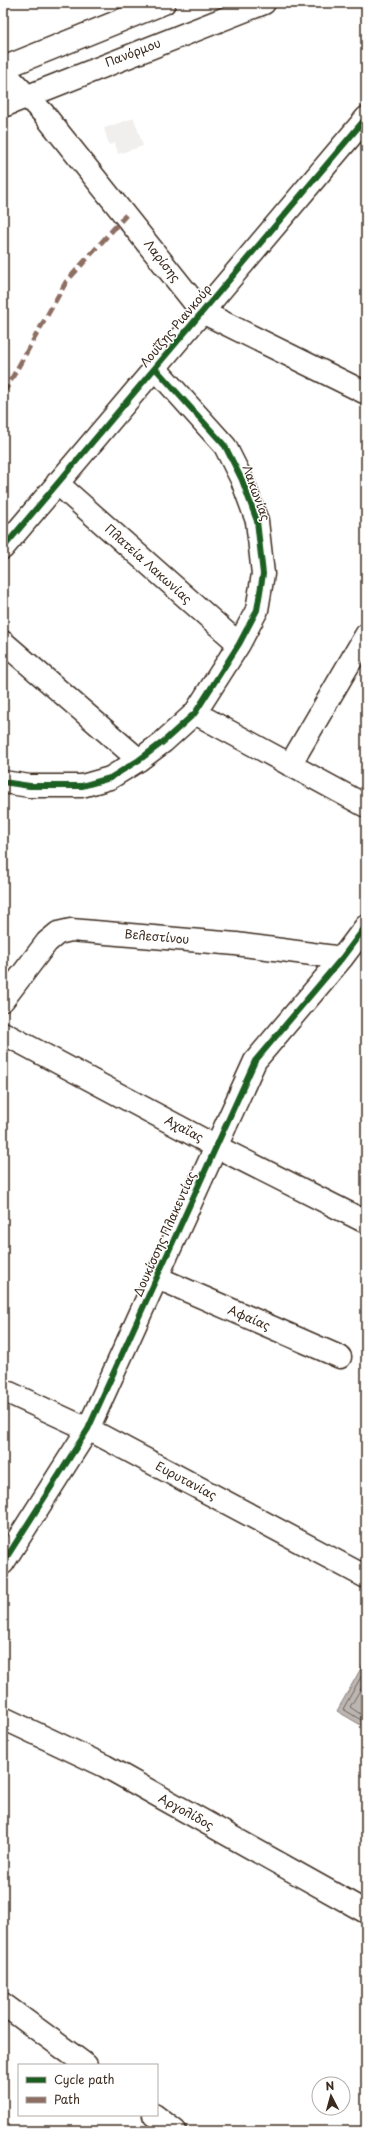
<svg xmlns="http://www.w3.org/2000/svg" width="369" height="2134" font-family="'Playpen Sans',sans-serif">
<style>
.built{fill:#f1efee}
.water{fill:#bcb6b3;stroke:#887e77}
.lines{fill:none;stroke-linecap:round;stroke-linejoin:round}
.shore{stroke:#6f625a;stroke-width:1}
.street-casing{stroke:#3b2a1e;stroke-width:25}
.secondary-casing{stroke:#3b2a1e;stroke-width:25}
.street{stroke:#fff;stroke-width:22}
.secondary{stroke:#fff;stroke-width:22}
.quiet{stroke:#8d6e63;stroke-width:5;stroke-dasharray:10 5;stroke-linecap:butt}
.cycleway-casing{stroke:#fff;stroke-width:8}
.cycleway{stroke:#1b5e20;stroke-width:6}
.labels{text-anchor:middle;stroke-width:3;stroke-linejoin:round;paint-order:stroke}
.street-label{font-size:12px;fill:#3b2a1e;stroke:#fff}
</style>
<rect width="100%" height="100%" fill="#fff"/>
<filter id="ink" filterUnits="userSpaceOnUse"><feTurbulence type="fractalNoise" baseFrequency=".025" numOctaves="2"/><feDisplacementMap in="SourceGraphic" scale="8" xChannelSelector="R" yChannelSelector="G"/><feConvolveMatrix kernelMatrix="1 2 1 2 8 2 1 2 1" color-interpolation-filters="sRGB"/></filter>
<g filter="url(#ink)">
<!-- built -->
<path class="built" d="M134 118 143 146 118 154 115 143 109 145 104 128Z"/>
<!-- water -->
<path class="water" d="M364 1663 366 1664V1728L337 1711Z"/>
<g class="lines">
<!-- shore -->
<path class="shore" d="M366 1668 343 1709 366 1723
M366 1680 350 1707 366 1718"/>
<!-- street casing -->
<g class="street-casing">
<path id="street" d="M57 483 239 644
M3 548 366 118
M3 642 139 760
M195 713 366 806
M290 765 366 635
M3 782 30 786H82L110 778 139 760 163 742 195 713 239 644 257 610 263 574 257 521 242 480 225 446 155 368
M3 1000 47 942 58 933 71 930 236 944 342 958
M3 1033 215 1146 366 1222
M158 1278 340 1357
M3 1390 94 1432 366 1577
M3 1563 88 1429 255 1061 342 958 366 926
M3 1718 105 1766 366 1912"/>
</g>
<!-- secondary casing -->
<g class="secondary-casing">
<path id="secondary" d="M3 68 164 3
M3 71 44 114 202 312 366 393
M3 106 264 3
M3 2004 86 2065
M154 2115 175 2131"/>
</g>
<!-- street -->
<use href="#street" class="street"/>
<!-- secondary -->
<use href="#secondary" class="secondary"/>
<!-- quiet -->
<path class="quiet" d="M3 394 66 282 126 215"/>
<!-- cycleway casing -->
<g class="cycleway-casing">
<path id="cycleway" d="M3 548 366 118
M3 782 30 786H82L110 778 139 760 163 742 195 713 239 644 257 610 263 574 257 521 242 480 225 446 155 368
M3 1563 88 1429 255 1061 342 958 366 926"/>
</g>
<!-- cycleway -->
<use href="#cycleway" class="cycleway"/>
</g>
</g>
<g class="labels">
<!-- street labels -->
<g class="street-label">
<text transform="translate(133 53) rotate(-21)" y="4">Πανόρμου</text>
<text transform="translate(162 261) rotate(52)" y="4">Λαρίσης</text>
<text transform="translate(176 326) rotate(-50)" y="4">Λουΐζης Ριανκούρ</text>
<text transform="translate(256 493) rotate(70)" y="4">Λακωνίας</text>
<text transform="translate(148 564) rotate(42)" y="4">Πλατεία Λακωνίας</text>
<text transform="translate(157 937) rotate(5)" y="4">Βελεστίνου</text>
<text transform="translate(184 1129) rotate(28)" y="4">Αχαΐας</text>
<text transform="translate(165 1234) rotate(-66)" y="4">Δουκίσσης Πλακεντίας</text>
<text transform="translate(249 1318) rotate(23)" y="4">Αφαίας</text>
<text transform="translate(186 1481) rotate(28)" y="4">Ευρυτανίας</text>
<text transform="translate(186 1812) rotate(29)" y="4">Αργολίδος</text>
</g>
</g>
<!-- margin -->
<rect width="369" height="2134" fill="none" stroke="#fff" stroke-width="16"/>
<rect x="8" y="8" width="353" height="2118" fill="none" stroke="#3b2a1e" stroke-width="1.5" filter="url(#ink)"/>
<!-- legend -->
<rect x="18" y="2064" width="140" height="52" fill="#ffffff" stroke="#b1aaa5"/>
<rect x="26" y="2077" width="20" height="6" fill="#1b5e20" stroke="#b1aaa5"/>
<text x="54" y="2084" font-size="12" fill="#3b2a1e">Cycle path</text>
<rect x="26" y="2097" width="20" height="6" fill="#8d6e63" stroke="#b1aaa5"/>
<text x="54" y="2104" font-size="12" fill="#3b2a1e">Path</text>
<!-- north arrow -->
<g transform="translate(331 2096) rotate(354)"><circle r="19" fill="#ffffff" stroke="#b1aaa5"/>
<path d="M0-3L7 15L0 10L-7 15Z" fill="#3b2a1e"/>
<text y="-6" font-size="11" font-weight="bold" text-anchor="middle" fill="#3b2a1e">N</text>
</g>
</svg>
